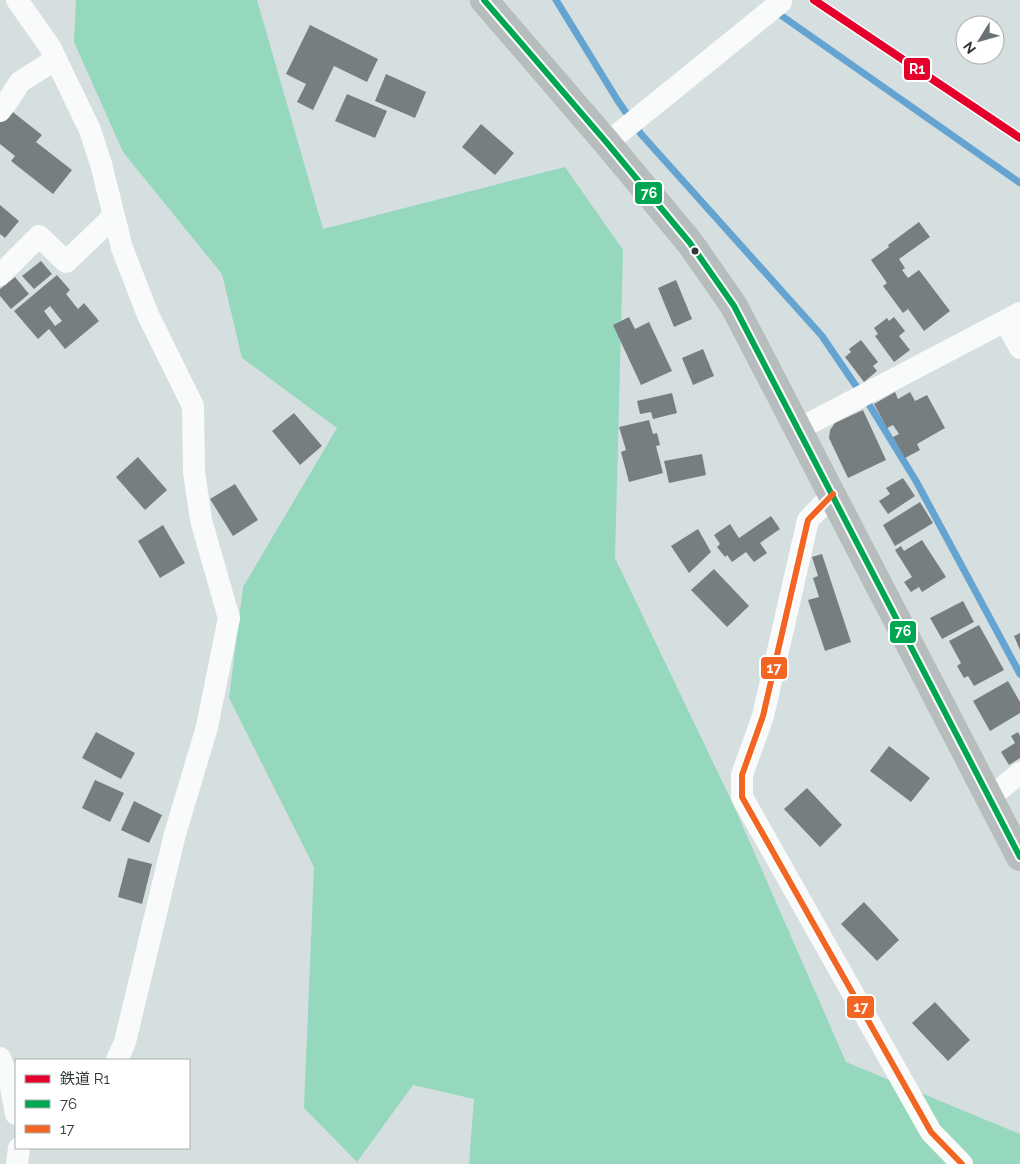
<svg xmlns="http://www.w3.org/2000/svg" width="1020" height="1164" font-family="Raleway,'Noto Sans JP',sans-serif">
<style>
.green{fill:#95d8be}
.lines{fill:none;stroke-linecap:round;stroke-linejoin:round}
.stream{stroke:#65a4d1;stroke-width:7}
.building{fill:#777e80;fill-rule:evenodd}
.minor{stroke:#f9fafa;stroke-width:22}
.secondary{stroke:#b7bdbd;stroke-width:28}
.bus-1-casing{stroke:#fff;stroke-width:10}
.bus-2-casing{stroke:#fff;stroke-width:10}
.bus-1{stroke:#00a651;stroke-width:6}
.bus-2{stroke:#f26522;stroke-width:6}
.rail-1-casing{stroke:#fff;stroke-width:11}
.rail-1{stroke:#e4002b;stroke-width:8}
.bus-dot{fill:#2f3737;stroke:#fff;stroke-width:2}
.line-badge{stroke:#fff;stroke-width:2}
.badge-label{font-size:14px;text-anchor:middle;font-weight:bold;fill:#fff}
</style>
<rect width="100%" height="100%" fill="#d5dfe0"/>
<!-- green -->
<path class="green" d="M76 0H257L323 229 565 167 623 250 615 558 733 804 846 1062 1020 1134V1164H469L474 1099 413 1085 357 1162 304 1108 314 867 229 698 243 587 337 428 242 358 222 274 123 152 74 42Z"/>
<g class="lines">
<!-- stream -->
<path class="stream" d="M556 0 618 101 641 134 822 336 856 386
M782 16 1020 183
M870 406 916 481 1020 674"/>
</g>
<!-- building -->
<path class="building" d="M310 25 378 59 367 82 334 66 313 110 297 102 306 84 286 74Z
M386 74 426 92 415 118 375 101Z
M347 94 387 111 375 138 335 121Z
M9 109 42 135 36 142 72 170 53 194 11 161 15 156 0 144V121Z
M481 124 514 153 495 175 462 147Z
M0 205 19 221 5 238 0 234Z
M919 222 930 237 899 259 905 268 902 270 908 278 919 270 950 311 924 331 908 309 903 313 883 286 887 283 871 260 889 247 888 245Z
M41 261 52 274 34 289 22 276Z
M57 275 70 290 66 294 78 309 84 303 99 321 65 349 49 329 38 339 14 311ZM50 306 62 321 55 326 44 311Z
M15 277 29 294 11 309 0 296V289Z
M676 280 692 319 674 327 658 288Z
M629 317 635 329 649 322 672 371 641 385 613 325Z
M894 317 905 331 899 336 910 350 894 362 875 336 878 334 874 328 887 318 889 321Z
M861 340 878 362 873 366 877 371 864 382 845 357 851 352 849 349Z
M703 349 714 376 693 385 682 358Z
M895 392 898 399 910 392 915 401 927 395 945 428 917 444 920 450 905 458 893 437 899 434 893 425 887 428 874 404Z
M672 393 677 413 653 419 651 412 640 414 637 401Z
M863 410 886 460 848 478 829 438 830 430 835 423Z
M294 413 322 446 300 465 272 431Z
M649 420 653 434 657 433 660 445 656 446 663 473 629 482 621 452 626 450 619 427Z
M702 454 706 475 669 483 664 461Z
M138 457 167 490 145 510 116 477Z
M903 478 915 496 888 514 879 501 890 494 886 488Z
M235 484 258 520 233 536 210 499Z
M920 502 933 523 895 546 883 525Z
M771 516 780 529 760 543 767 553 754 562 746 552 732 562 727 555 725 557 717 547 720 544 714 535 730 524 739 538Z
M163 525 185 563 160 578 138 541Z
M698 529 711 552 689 573 671 546Z
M922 540 946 577 922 592 919 587 911 592 904 582 912 577 895 550 901 546 904 551Z
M822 554 851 642 825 651 808 600 819 597 813 578 818 576 812 557Z
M714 569 749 606 727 627 691 590Z
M963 601 974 622 942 639 930 618Z
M979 625 1004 670 974 686 968 676 964 678 957 666 961 663 949 641Z
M1020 633V650L1014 636Z
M1008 681 1020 702V713L990 731 973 701Z
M96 732 135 753 121 779 82 758Z
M1018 732 1020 736V758L1009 765 1001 752 1015 743 1011 736Z
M889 746 930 778 911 802 870 771Z
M95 780 124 793 110 822 82 808Z
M807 788 842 825 820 847 784 809Z
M134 801 162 815 149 843 121 830Z
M128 858 152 864 142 904 118 897Z
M864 902 899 940 877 961 841 924Z
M935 1002 970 1040 948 1061 912 1023Z"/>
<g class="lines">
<!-- minor -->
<path class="minor" d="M17 0 50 47 90 130 101 164 122 248 148 315 193 406 194 472 201 520 229 618 207 727 175 834 125 1042 117 1060
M0 111 7 102 20 82 56 59
M607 143 781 2
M0 275 39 236 66 262 114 216
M1005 321 1020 348
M799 429 1020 313
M833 494 808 520 763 716 742 775V797L931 1132 962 1164
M989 798 1020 773
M0 1058 10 1082 16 1114
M17 1164 19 1148"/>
<!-- secondary -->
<path class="secondary" d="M484 0 607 143 690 243 734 306 1020 857"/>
<!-- bus-1 casing -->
<g class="bus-1-casing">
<path id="bus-1" d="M484 0 607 143 690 243 734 306 1020 857"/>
</g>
<!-- bus-2 casing -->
<g class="bus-2-casing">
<path id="bus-2" d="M833 494 808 520 763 716 742 775V797L931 1132 962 1164"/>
</g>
<!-- bus-1 -->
<use href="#bus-1" class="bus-1"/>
<!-- bus-2 -->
<use href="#bus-2" class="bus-2"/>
<!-- rail-1 casing -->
<g class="rail-1-casing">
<path id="rail-1" d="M814 0 1020 138"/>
</g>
<!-- rail-1 -->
<use href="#rail-1" class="rail-1"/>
</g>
<!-- markers -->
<circle class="bus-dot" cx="695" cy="251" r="4.5"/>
<g class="line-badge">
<rect x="903" y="57" width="28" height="24" rx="5" fill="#e4002b"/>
<rect x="634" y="181" width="29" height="24" rx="5" fill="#00a651"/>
<rect x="889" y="620" width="28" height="24" rx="5" fill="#00a651"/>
<rect x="760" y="656" width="28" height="24" rx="5" fill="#f26522"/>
<rect x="846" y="995" width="29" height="24" rx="5" fill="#f26522"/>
</g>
<g class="badge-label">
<text x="917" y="74">R1</text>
<text x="649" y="198">76</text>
<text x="903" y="636">76</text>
<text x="774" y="673">17</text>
<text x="861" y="1012">17</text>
</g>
<!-- legend -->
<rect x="15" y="1059" width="175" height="90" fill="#ffffff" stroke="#acafaf"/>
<rect x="25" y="1075" width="25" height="8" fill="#e4002b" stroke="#acafaf"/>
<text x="60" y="1084" font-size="15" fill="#2f3737">鉄道 R1</text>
<rect x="25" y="1100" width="25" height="8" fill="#00a651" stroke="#acafaf"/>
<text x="60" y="1109" font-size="15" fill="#2f3737">76</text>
<rect x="25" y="1125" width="25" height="8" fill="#f26522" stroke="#acafaf"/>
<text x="60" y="1134" font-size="15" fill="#2f3737">17</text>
<!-- north arrow -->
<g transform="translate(980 40) rotate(233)"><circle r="24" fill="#ffffff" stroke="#acafaf"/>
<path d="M0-4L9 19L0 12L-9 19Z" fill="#697272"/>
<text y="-8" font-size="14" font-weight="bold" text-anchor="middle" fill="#2f3737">N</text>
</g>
</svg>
